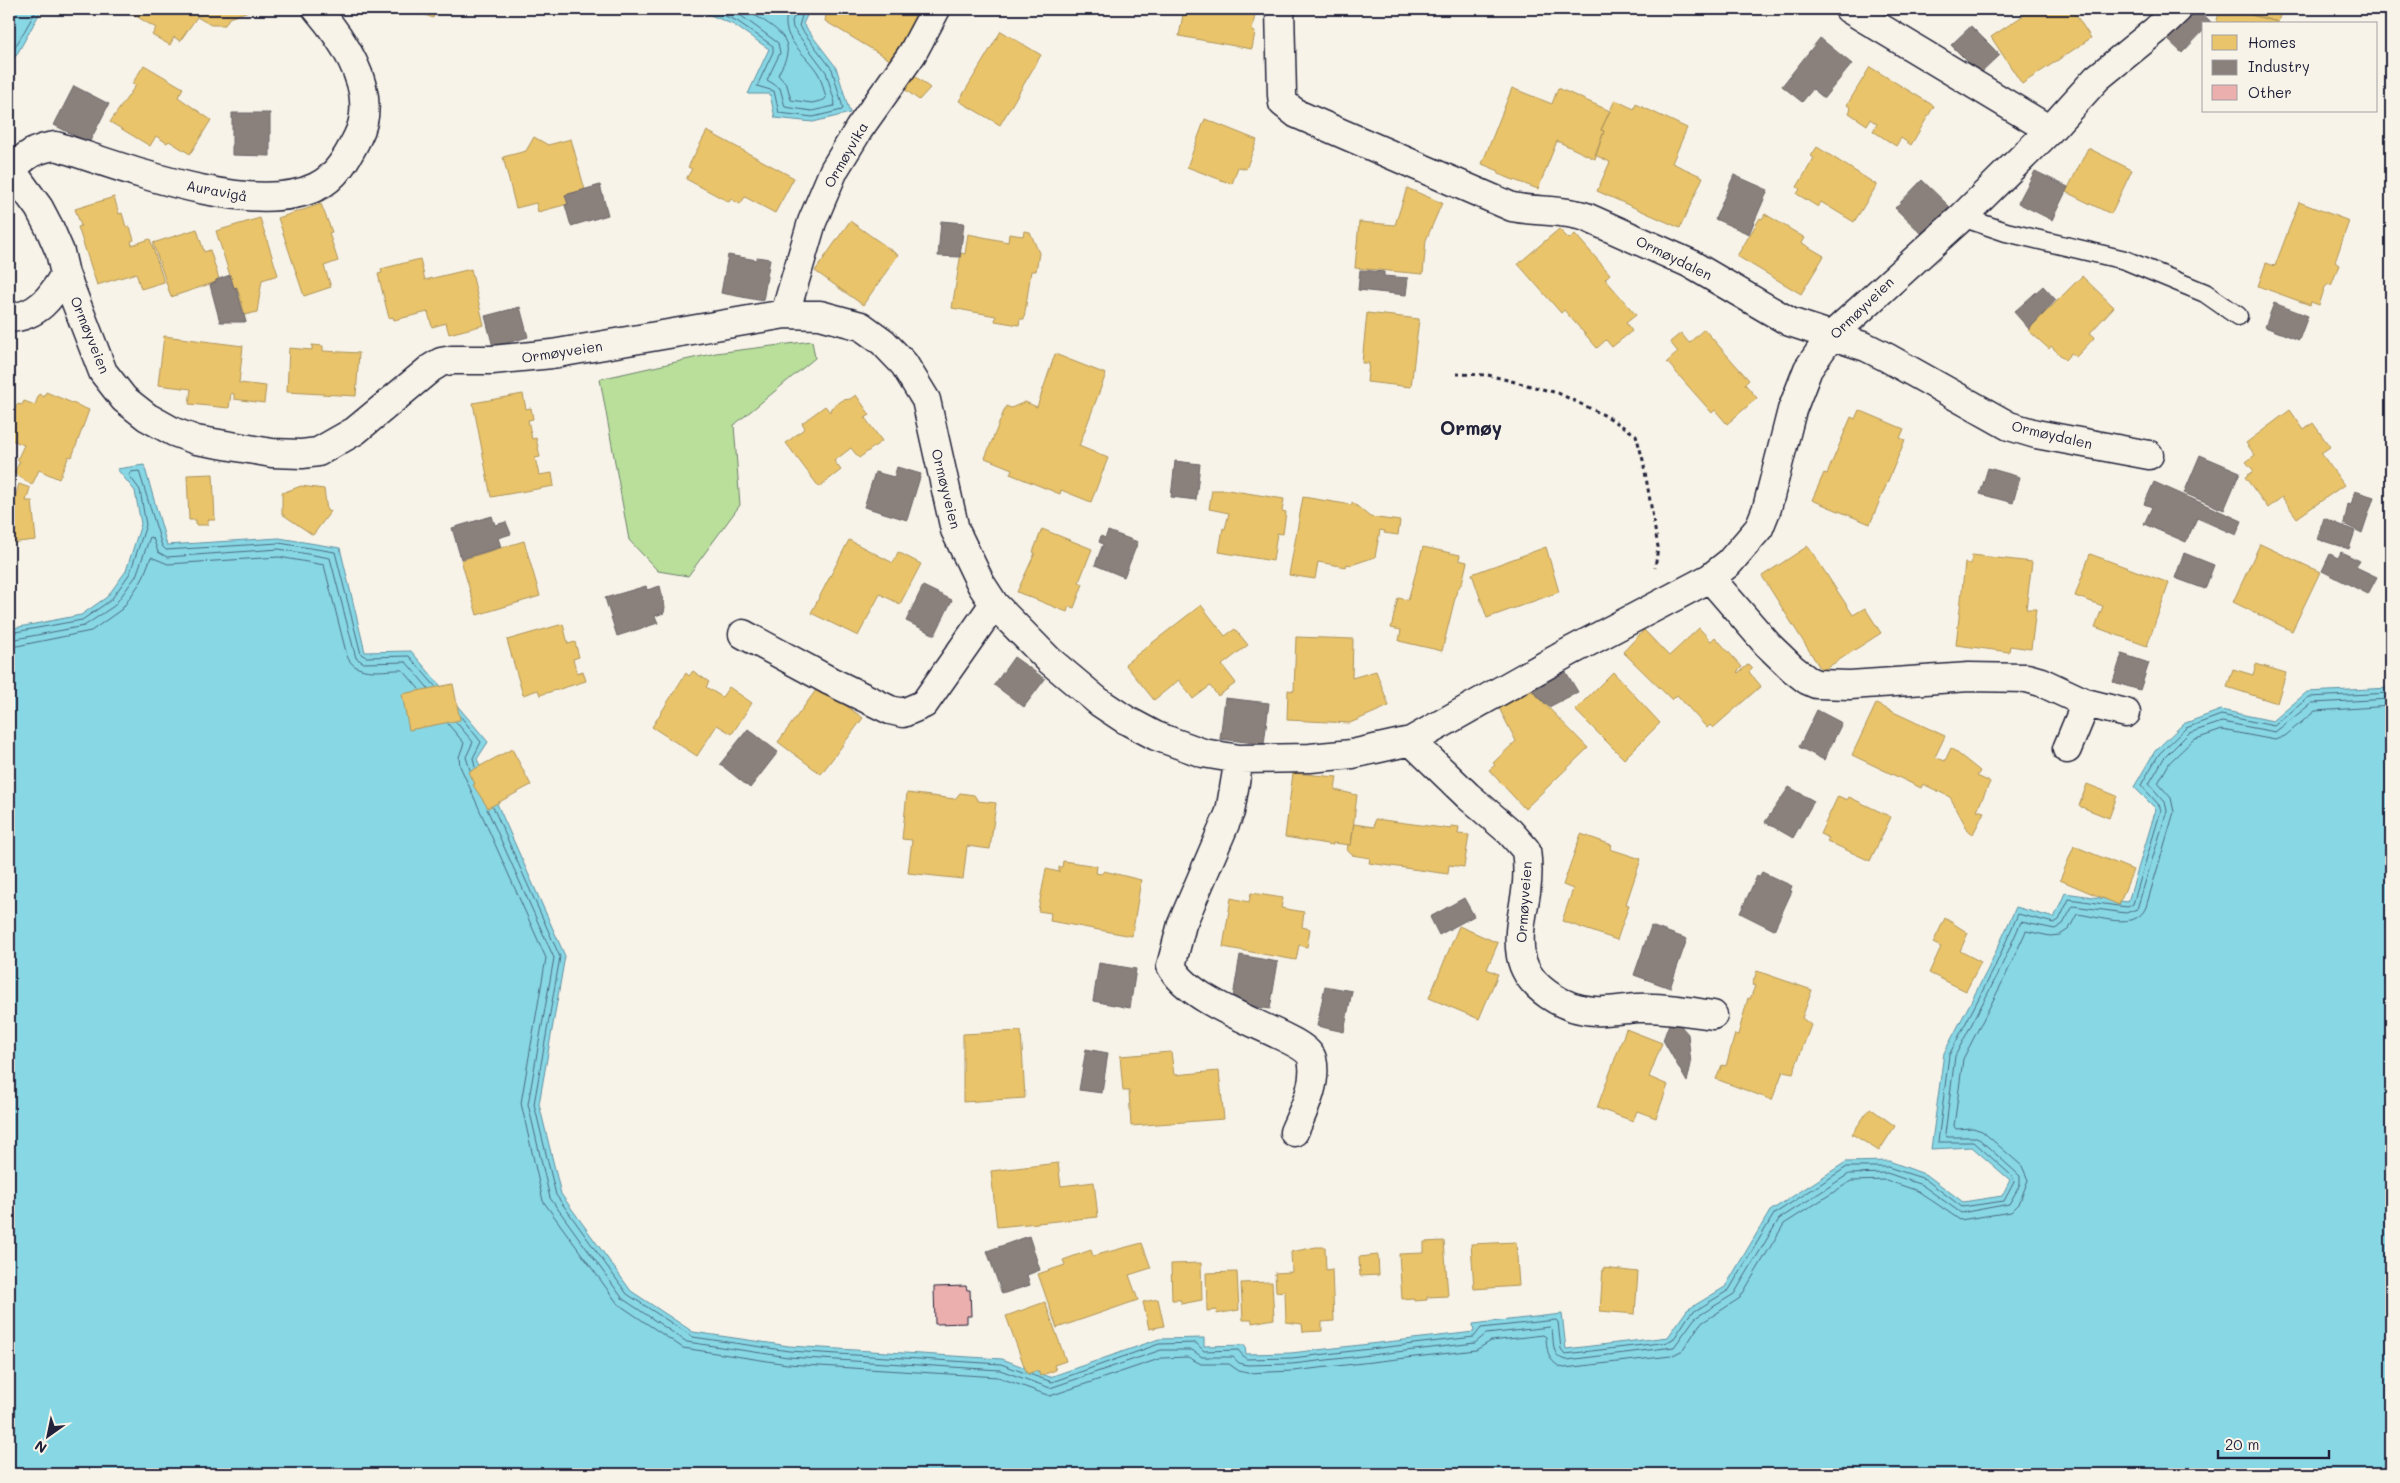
<svg xmlns="http://www.w3.org/2000/svg" width="2400" height="1483" font-family="Mali,sans-serif">
<style>
.green{fill:#b9df9b;stroke:#6e806b}
.water{fill:#87d7e5;stroke:#5f8fa1}
.homes{fill:#e9c46a;stroke:#ad935c}
.industry{fill:#8a817c;stroke:#6b6468}
.lines{fill:none;stroke-linecap:round;stroke-linejoin:round}
.shore{stroke:#4a6a7f;stroke-width:1}
.building{fill:#ebafad;stroke:#22223b}
.lane-casing{stroke:#22223b;stroke-width:21}
.street-casing{stroke:#22223b;stroke-width:31}
.path{stroke:#22223b;stroke-width:3;stroke-dasharray:4 4;stroke-linecap:butt}
.lane{stroke:#f7f3e8;stroke-width:18}
.street{stroke:#f7f3e8;stroke-width:28}
.labels{text-anchor:middle;stroke-width:5;stroke-linejoin:round;paint-order:stroke}
.street-label{font-size:14px;fill:#22223b;stroke:#f7f3e8}
.district-label{font-size:19px;font-weight:bold;fill:#22223b;stroke:#f7f3e8}
</style>
<rect width="100%" height="100%" fill="#f7f3e8"/>
<filter id="ink" filterUnits="userSpaceOnUse"><feTurbulence type="fractalNoise" baseFrequency=".02" numOctaves="2"/><feDisplacementMap in="SourceGraphic" scale="10" xChannelSelector="R" yChannelSelector="G"/><feConvolveMatrix kernelMatrix="1 2 1 2 8 2 1 2 1" color-interpolation-filters="sRGB"/></filter>
<g filter="url(#ink)">
<!-- green -->
<path class="green" d="M812 341 815 358 734 425 740 505 688 576 658 571 629 540 600 379 716 353Z"/>
<!-- water -->
<path class="water" d="M9 9H42L16 56 9 58Z
M696 9H810L803 24 836 67 850 113 813 122 775 118 770 94H748L769 49 734 25Z
M144 465 167 545 279 538 340 548 365 652 411 651 488 742 477 759 565 956 539 1104 561 1194 631 1291 693 1332 789 1346 1002 1359 1050 1377 1159 1339 1204 1338V1346L1245 1345 1246 1354 1291 1353 1474 1332 1473 1324 1562 1314 1566 1349 1668 1337 1687 1310 1725 1287 1770 1211 1846 1162 1889 1161 1927 1175 1963 1202 2002 1196 2010 1180 1972 1147 1931 1149 1944 1053 1988 969 2016 907 2054 918 2065 893 2128 902 2156 809 2134 787 2155 751 2183 724 2221 710 2273 721 2307 692 2391 688V1474H9V625L14 628 81 615 107 597 126 571 141 524 135 491 117 469Z"/>
<!-- homes -->
<path class="homes" d="M124 9H254L229 18 225 25H211L197 17 180 41 174 37 170 45 152 35 156 28Z
M410 9H436L433 18Z
M827 9H920L922 10 890 60 825 21Z
M1184 9H1256L1252 31 1255 32 1252 49 1179 36Z
M2033 9H2072L2091 38 2022 84 1991 37Z
M2220 9H2229L2278 22V24H2216Z
M2229 9H2282L2278 22Z
M1001 31 1041 55 1000 125 959 101Z
M144 65 183 88 178 97 211 120 190 154 169 141 167 143 156 136 150 146 110 122 136 85 132 84Z
M1870 67 1934 106 1911 145 1901 138 1896 146 1873 131 1877 124 1870 119 1867 125 1849 113 1851 108 1847 105Z
M914 75 930 88 919 100 903 88Z
M1512 88 1552 104 1558 88 1610 111 1601 130 1604 131 1595 159 1557 141 1538 189 1498 174 1499 171 1482 164Z
M1615 100 1634 109 1636 104 1687 128 1672 163 1703 177 1680 228 1597 191 1610 162 1595 155 1604 131 1601 130Z
M1205 119 1257 140 1246 169 1238 167 1232 184 1187 167Z
M707 131 794 178 775 213 745 197 740 204 731 199 729 202 686 179 692 169 688 167Z
M534 137 548 145 571 139 585 190 565 195 568 204 538 212 536 203 516 208 503 157 526 151Z
M1817 147 1877 185 1854 222 1821 202 1818 207 1797 194 1800 189 1797 187 1814 158 1811 156Z
M2088 148 2132 170 2111 214 2066 192Z
M1407 188 1442 203 1426 240 1423 274 1355 268 1359 222 1395 225Z
M114 197 119 214 122 213 126 227H130L134 240 131 241 132 245 150 239 164 282 141 289 136 273 97 285 78 227 81 226 75 209Z
M2299 202 2349 221 2335 262 2339 265 2331 286 2329 284 2325 287 2319 305 2311 302 2310 305 2258 286 2266 263 2275 266Z
M321 204 332 232 329 233 338 261 324 266 331 287 304 296 278 218Z
M1765 214 1805 238 1802 243 1824 256 1801 294 1737 256 1760 218 1762 219Z
M260 218 278 275 262 280 257 312 245 315 237 287 234 288 216 231Z
M850 221 898 255 863 305 815 271Z
M197 229 204 252 210 250 219 279 216 280V282L171 297 153 243Z
M1559 229 1569 239 1575 234 1610 274 1605 279 1636 315 1626 323 1632 331 1612 347 1606 340 1597 348 1564 310 1561 313 1518 264Z
M1024 231 1030 232 1039 253 1036 271H1031L1024 319H1020L1019 325 995 321 996 316 952 308 961 253 965 254 968 234 1008 242 1009 234 1023 236Z
M420 259 425 280 471 269 484 325 449 334 446 323 432 327 428 312 394 320 393 317 389 318 378 274 382 273 381 269Z
M2082 276 2114 307 2090 333 2095 337 2076 357 2071 353 2065 360 2051 346 2049 349 2028 330Z
M1367 313 1419 319 1411 387 1367 382 1369 363H1362Z
M1704 329 1749 380 1745 384 1757 398 1727 424 1715 410 1712 413 1667 362 1678 352 1670 342 1681 333 1689 343Z
M164 336 243 346 239 383 266 386 264 403 234 399V394L231 393 229 408 189 404 191 389 158 385Z
M312 345 323 346V351L359 353 356 396 287 392 289 348 312 350Z
M1055 354 1106 374 1079 446 1108 458 1091 502 1061 490 1060 494 1010 474 1012 469 985 458 1006 406 1011 408 1025 402 1037 407Z
M46 392 89 410 72 457 69 456 59 479 39 470 32 485 14 473 20 461 17 460 24 445 9 439V423L17 404 22 405 24 401 35 405 39 394 44 397Z
M523 394 526 409 531 408 533 419 528 420 532 439 536 438 540 457 535 458 539 475 552 473 554 486 491 497 473 403Z
M856 395 870 415 865 418 882 441 859 458 851 448 834 461 841 470 819 487 786 443 805 428 802 423 825 406 830 412 831 408 843 400 850 399Z
M1859 410 1904 429 1900 438 1905 440 1870 524 1812 500 1824 473 1827 474 1851 417 1855 419Z
M2290 410 2304 430 2313 423 2330 447 2321 453 2344 485 2297 518 2282 497 2268 508 2245 477 2254 471 2246 462 2255 455 2246 443Z
M213 474 215 520H208V525H196V520H189L187 475Z
M19 484 30 488 26 501H32L36 540 9 543V504L13 503Z
M301 486 324 489 327 511H331L313 535 282 514V493Z
M1212 490H1228L1284 499 1282 511 1286 512 1283 534 1277 533 1273 561 1219 552 1223 528 1225 529 1229 513 1209 509Z
M1303 497 1352 505V502L1370 517 1400 521 1398 535 1384 533 1385 531 1380 530 1375 557 1351 565 1347 564 1346 567 1318 562 1315 579 1289 575Z
M1042 529 1092 549 1079 582 1083 584 1074 608 1069 606 1067 612 1017 592 1035 553 1033 552Z
M849 540 893 563 898 552 921 564 900 604 880 594 858 636 811 613Z
M524 541 540 596 477 615 461 560Z
M2260 544 2320 572 2292 631 2233 602Z
M1808 546 1853 615 1865 608 1881 633 1822 671 1762 576Z
M1423 547 1460 555 1459 560 1467 562 1462 583 1457 590 1442 651 1399 641 1401 630 1391 628 1398 598 1408 600Z
M1546 547 1559 592 1487 618 1472 574Z
M2090 554 2169 583 2147 646 2095 627 2103 606 2075 596Z
M1972 555 2032 562 2026 609H2036L2031 649 2010 646 2009 652 1956 645 1965 563 1971 564Z
M1201 605 1225 636 1235 629 1248 645 1222 665 1236 683 1218 696 1210 686 1193 699 1179 680 1154 700 1125 664Z
M563 624 568 644 575 642 579 657 573 659 577 673 583 671 586 681 540 695 538 690 523 695 507 640Z
M1699 628 1711 641 1715 637 1742 667 1737 672 1738 673 1749 664 1753 668 1749 672 1761 686 1713 728 1710 725 1707 728 1677 695 1672 700 1623 652 1644 630 1669 656Z
M1296 637 1353 639 1352 678 1376 671 1389 706 1350 723 1287 720 1288 690 1294 691Z
M2256 664 2286 673 2277 703 2227 687 2233 669 2253 675Z
M693 671 709 682 706 687 722 697 729 687 752 703 732 734 717 725 697 756 652 727 686 673 689 676Z
M1613 672 1660 723 1624 759 1575 710Z
M453 684 460 720 409 730 402 694Z
M819 686 863 718 821 774 778 742Z
M1531 690 1588 748 1525 809 1489 770 1495 765 1493 763 1516 741 1499 708Z
M1876 704 1945 736 1935 757 1945 761 1951 748 1980 771 1977 776 1990 782 1977 810 1984 812 1973 834 1969 832 1950 797 1923 784 1921 788 1852 755Z
M512 749 531 785 488 808 473 785 475 784 469 772Z
M1293 773 1337 777 1335 790 1357 795 1351 845 1333 843V845L1285 837Z
M2087 784 2117 796 2109 818 2079 806Z
M907 793 955 799 960 793 974 795 978 801 996 803 990 849 967 846 963 879 908 873 912 840 902 839Z
M1838 796 1847 800 1849 797 1891 817 1870 861 1827 841 1829 838 1820 834Z
M1375 819 1451 829V826L1459 827 1458 834 1469 835 1464 867 1449 865 1448 874 1369 863 1370 858 1352 855 1347 850 1348 845H1351L1354 824 1374 827Z
M1581 834 1612 845 1610 849 1641 859 1626 904 1629 905 1617 940 1562 921 1573 889 1563 885Z
M2074 846 2133 870 2119 905 2060 880Z
M1063 861 1097 866 1096 873 1101 874 1104 871 1141 880 1132 936 1050 921 1051 913 1038 911 1046 869 1059 872V867H1062Z
M1251 893 1283 898 1281 908 1304 912 1302 927 1310 929 1307 947 1299 945 1296 960 1223 947 1231 898 1249 902Z
M1945 918 1968 933 1960 951 1981 962 1966 991 1929 973 1941 947 1933 943Z
M1459 926 1498 943 1487 969 1498 974 1479 1019 1429 998Z
M1757 971 1812 990 1802 1018 1811 1025 1793 1073 1783 1071 1772 1100 1716 1079 1722 1065 1726 1066 1735 1034 1738 1035 1748 998 1750 999 1755 986 1752 985Z
M1626 1029 1662 1043 1649 1077 1668 1085 1656 1118 1637 1111 1633 1121 1597 1108Z
M1021 1031 1025 1098 963 1102V1034Z
M1171 1052 1174 1075 1219 1071 1224 1119 1131 1126 1129 1091H1123L1120 1056Z
M1870 1108 1895 1126 1879 1151 1852 1134Z
M1058 1163 1061 1186 1094 1182 1098 1217 997 1227 991 1171Z
M1444 1241 1448 1296 1427 1297V1300L1414 1301V1298L1402 1299 1399 1254 1424 1253V1242Z
M1516 1242 1519 1286 1474 1289 1471 1244Z
M1142 1243 1151 1268 1129 1275 1138 1300 1057 1328 1038 1274 1065 1265 1063 1260 1091 1250 1093 1256Z
M1316 1247H1325L1326 1270 1332 1269 1334 1321 1322 1322V1331L1303 1332 1302 1324 1286 1322 1285 1291 1276 1292 1275 1273 1292 1272 1291 1252Z
M1378 1255 1379 1275 1360 1276 1359 1257Z
M1201 1263 1202 1300 1181 1304V1300H1172L1171 1264Z
M1603 1268 1638 1272 1635 1314 1600 1311Z
M1237 1272 1239 1310 1216 1314 1217 1310 1207 1311 1206 1273Z
M1272 1282 1274 1319 1252 1323V1320H1243L1241 1283Z
M1158 1299 1164 1326 1149 1329 1143 1302Z
M1045 1302 1066 1361 1054 1365 1056 1370 1040 1376 1038 1370 1027 1374 1006 1316Z"/>
<!-- industry -->
<path class="industry" d="M2191 9H2198L2211 22 2204 24V30L2182 53 2164 36Z
M1971 26 2000 55 1980 74 1951 45Z
M1820 38 1852 64 1824 98 1813 89 1802 102 1782 86Z
M74 86 109 104 89 143 54 125Z
M232 113H270V156L232 155Z
M2035 171 2068 187 2052 220 2018 203Z
M1734 175 1768 190 1749 234 1715 219Z
M1922 180 1950 207 1923 235 1895 208Z
M600 185 608 215 571 226 565 205 568 204 565 195Z
M941 221 964 223 960 257 938 256Z
M728 255 757 260V257L770 259 763 301 721 293Z
M1360 270 1384 272V276L1408 278 1406 295 1358 290Z
M230 275 234 288 236 287 246 322H220L210 285 216 282V280Z
M2043 286 2056 300 2029 329 2014 312Z
M2274 303 2308 316 2299 340 2265 327Z
M520 307 528 337 493 347 485 316Z
M2200 455 2240 472 2224 510 2184 493Z
M1175 461 1200 464 1196 500 1171 497Z
M897 467 921 474 907 520 864 507 875 472 894 477Z
M1988 468 2020 477 2013 503 1980 494Z
M2154 482 2242 521 2236 535 2197 518 2186 542 2144 524 2152 507 2144 504Z
M2355 491 2374 497 2362 533 2344 524 2348 504 2351 505Z
M492 516 495 525 506 522 511 534 498 538 501 547 461 559 452 528Z
M2324 518 2355 531 2349 549 2317 539Z
M1108 531 1138 542 1124 577 1095 565 1103 544 1099 542 1101 536 1105 538Z
M2341 552 2360 561 2356 567 2377 577 2368 594 2322 571 2330 554 2338 558Z
M2184 553 2214 565 2205 589 2175 578Z
M646 586 647 590 660 586 665 607 664 613 655 616 658 623 617 636 605 598Z
M923 586 952 600 935 635 906 621Z
M2122 654 2149 663 2140 690 2113 682Z
M1014 657 1045 679 1024 707 994 685Z
M1566 672 1578 692 1549 707 1532 690Z
M1225 698 1269 703 1264 744 1220 739Z
M1817 710 1842 723 1824 760 1799 747Z
M748 729 778 752 750 788 720 764Z
M1789 787 1814 801 1793 838 1765 822Z
M1762 872 1792 886 1790 891H1792L1774 930 1740 913 1757 876 1759 877Z
M1464 898 1474 916 1439 935 1430 917Z
M1651 926 1687 939 1670 988 1634 975Z
M1240 955 1278 962 1270 1009 1232 1003Z
M1099 963 1136 969 1130 1008 1093 1001Z
M1325 986 1352 991 1344 1032 1317 1026Z
M1669 1024 1680 1025 1688 1034 1691 1064 1687 1082 1663 1040Z
M1086 1049 1108 1053 1102 1093 1079 1090Z
M1029 1236 1040 1270 1027 1275 1030 1285 1002 1294 987 1251Z"/>
<g class="lines">
<!-- shore -->
<path class="shore" d="M709 9 737 21 773 46V52L757 86 774 91 779 113 813 117 842 110 843 108 832 69 799 26 804 9
M725 9 740 15 778 43 780 53 767 80 780 88 785 107 812 111 834 106 835 103 826 72 793 28 792 21 798 9
M744 9C758 18 791 32 787 53 786 61 781 68 778 75L787 85 791 100 812 103 824 100 826 98C824 90 822 82 819 75 806 52 776 38 789 9
M9 53 13 51 37 9
M9 630 15 632 82 620 111 600 130 573 146 525 140 490 129 475 131 472 139 471 162 546 166 550 279 543 335 552 361 654 366 657 409 656 435 686
M9 638 16 639 84 626 114 606 136 576 150 537 153 538 158 552 167 557 279 549 330 558 356 658 364 663 406 662 428 688
M9 646H17L91 631 122 609 142 580 151 557 168 564 279 557 324 565 347 656C356 678 384 669 403 670L419 689
M461 717 481 742 473 758 475 767
M456 722 473 742 466 757 470 770
M448 724 464 743 459 757 460 766 546 958 521 1103 543 1201 618 1304 683 1348 787 1364 998 1377 1050 1396 1162 1358 1188 1357 1201 1364H1229L1239 1371 1247 1373 1293 1371 1476 1350 1491 1341 1543 1335 1546 1337C1547 1351 1548 1363 1564 1368L1671 1356 1683 1350 1700 1324 1740 1298 1784 1224 1851 1181 1886 1180 1918 1191 1960 1220 2011 1212 2019 1204 2028 1180 2022 1166 1982 1131 1973 1128 1956 1129 1954 1126 1963 1059 2005 977 2026 931 2050 936 2060 935 2069 929 2077 914C2098 916 2136 932 2146 907L2174 812 2171 798 2158 783 2170 762 2193 740 2222 730 2275 740 2285 736 2315 711 2391 706
M493 807 560 957 534 1104 556 1195 627 1294 693 1337 789 1351 1001 1364 1025 1373
M487 809 554 958 528 1104 550 1198 623 1299 687 1342 788 1357 1000 1370 1050 1388 1161 1350H1192L1202 1357H1233L1239 1363 1247 1365 1292 1364 1475 1343 1486 1334 1550 1327 1552 1329C1554 1342 1551 1358 1567 1360L1674 1347 1695 1318 1734 1294 1779 1219 1849 1174 1887 1173 1922 1185 1961 1213 2009 1204 2020 1185V1176L1977 1137H1947L1945 1134 1955 1056 1998 974 2021 922 2055 929 2063 924 2073 906 2126 913 2137 909 2167 811 2165 802 2149 784 2164 758 2189 733 2222 722 2275 732 2312 703 2391 699
M2119 906 2128 907 2133 904 2161 810 2159 805 2141 785 2159 754 2186 728 2221 715 2274 726 2309 697 2391 693
M1029 1374 1052 1382 1159 1344 1196 1343 1204 1351 1238 1350 1246 1359 1292 1358 1474 1337 1481 1328 1556 1320 1558 1322 1561 1349 1565 1354 1669 1342 1673 1340 1690 1314 1729 1290 1774 1214 1847 1167H1888L1925 1179 1962 1207 2004 1201 2014 1182 2012 1176 1974 1142H1938L1949 1055 1993 971 2018 914 2054 923 2059 920 2069 899 2118 906"/>
</g>
<!-- building -->
<path class="building" d="M966 1286 967 1290H970L971 1316H967V1323L935 1324 934 1287Z"/>
<g class="lines">
<!-- lane casing -->
<g class="lane-casing">
<path id="lane" d="M1962 217 2006 232 2125 260 2205 293 2238 316"/>
</g>
<!-- street casing -->
<g class="street-casing">
<path id="street" d="M1280 9 1282 95 1283 103 1297 114 1512 207C1536 212 1562 209 1586 217L1689 263 1790 322 1866 347 1886 357 2009 426 2036 434 2149 455
M1849 9 2050 130
M9 167 39 208 50 229 60 252 65 274 103 372 124 399 147 417 174 432 196 440 272 453 302 454 318 452 355 431 431 368 441 362 452 360H492L552 354 785 314 820 315 861 326 883 342 904 364 926 400 955 530 981 584 994 604 1049 660 1099 702 1126 720 1156 736 1203 753 1239 759 1310 758 1352 754 1411 741 1571 651 1710 578 1729 563 1759 528 1767 508 1792 410 1808 369 1830 337 1962 217 2050 130 2097 78 2156 30 2178 9
M13 170C24 155 37 148 56 146 122 167 252 218 316 187 336 178 348 156 357 138 380 94 345 42 317 9
M785 314 812 222 834 170 859 129 912 54 936 9
M9 318C38 316 51 298 65 274
M1710 578 1768 645 1793 669 1807 680 1816 684 1850 685 1969 677 2027 678 2041 682 2086 703 2126 713
M743 634 830 681 890 710 903 713 924 704 994 604
M1411 741 1468 796 1510 832 1526 850C1528 864 1528 878 1526 892 1523 913 1517 933 1521 956 1527 988 1565 1010 1595 1011 1609 1012 1623 1009 1637 1008 1662 1007 1688 1011 1713 1015
M2067 749 2086 703
M1239 759 1230 812 1182 924 1171 966C1194 1011 1306 1035 1312 1059 1318 1083 1303 1111 1294 1132"/>
</g>
<!-- path -->
<path class="path" d="M1456 374 1488 375 1558 393 1608 417 1636 435 1643 460 1658 547 1655 568"/>
<!-- lane -->
<use href="#lane" class="lane"/>
<!-- street -->
<use href="#street" class="street"/>
</g>
</g>
<g class="labels">
<!-- street labels -->
<g class="street-label">
<text transform="translate(846 155) rotate(-60)" y="5">Ormøyvika</text>
<text transform="translate(217 191) rotate(11)" y="5">Auravigå</text>
<text transform="translate(1674 258) rotate(26)" y="5">Ormøydalen</text>
<text transform="translate(1862 308) rotate(-44)" y="5">Ormøyveien</text>
<text transform="translate(90 335) rotate(68)" y="5">Ormøyveien</text>
<text transform="translate(562 352) rotate(-9)" y="5">Ormøyveien</text>
<text transform="translate(2052 435) rotate(13)" y="5">Ormøydalen</text>
<text transform="translate(946 489) rotate(76)" y="5">Ormøyveien</text>
<text transform="translate(1524 902) rotate(-86)" y="5">Ormøyveien</text>
</g>
<!-- district labels -->
<g class="district-label">
<text x="1471" y="435">Ormøy</text>
</g>
</g>
<!-- margin -->
<rect width="2400" height="1483" fill="none" stroke="#f7f3e8" stroke-width="30"/>
<rect x="15" y="15" width="2370" height="1453" fill="none" stroke="#22223b" stroke-width="2" filter="url(#ink)"/>
<!-- legend -->
<rect x="2202" y="22" width="175" height="90" fill="#f7f3e8" stroke="#a29fa3"/>
<rect x="2212" y="35" width="25" height="15" fill="#e9c46a" stroke="#a29fa3"/>
<text x="2248" y="48" font-size="15" fill="#22223b">Homes</text>
<rect x="2212" y="60" width="25" height="15" fill="#8a817c" stroke="#a29fa3"/>
<text x="2248" y="72" font-size="15" fill="#22223b">Industry</text>
<rect x="2212" y="85" width="25" height="15" fill="#ebafad" stroke="#a29fa3"/>
<text x="2248" y="98" font-size="15" fill="#22223b">Other</text>
<!-- north arrow -->
<g transform="translate(48 1436) rotate(213)" stroke="#f7f3e8" stroke-width="4" paint-order="stroke">
<path d="M0-4L9 19L0 12L-9 19Z" fill="#22223b"/>
<text y="-8" font-size="14" font-weight="bold" text-anchor="middle" fill="#22223b">N</text>
</g>
<!-- scale -->
<path d="M2218 1450v8h111v-8" fill="none" stroke="#22223b" stroke-width="2.5"/>
<text x="2225" y="1450" font-size="15" fill="#22223b" stroke="#f7f3e8" stroke-width="4" paint-order="stroke">20 m</text>
</svg>
